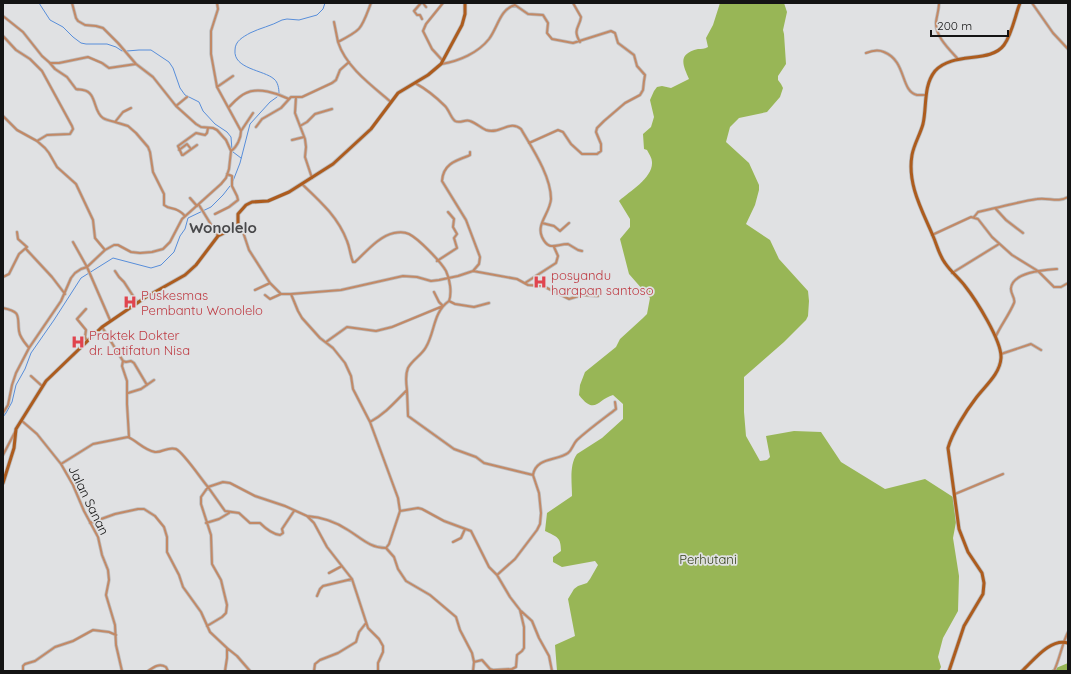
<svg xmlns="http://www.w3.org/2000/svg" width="1071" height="674" font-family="Quicksand,sans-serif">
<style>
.forest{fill:#98b656}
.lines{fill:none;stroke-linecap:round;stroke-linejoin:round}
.stream{stroke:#588eda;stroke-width:1}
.street-casing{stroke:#bbbcbe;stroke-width:3.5}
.secondary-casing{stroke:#bbbcbe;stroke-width:4.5}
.street{stroke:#c28966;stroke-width:2}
.secondary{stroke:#ad5c1e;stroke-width:3}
.labels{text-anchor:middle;stroke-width:3.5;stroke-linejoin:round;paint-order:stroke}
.health-label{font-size:13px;fill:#be3a42;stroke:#e0e1e3;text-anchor:start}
.street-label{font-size:13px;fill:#141414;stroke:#e0e1e3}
.park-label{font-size:13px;fill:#323e17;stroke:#e0e1e3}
.quarter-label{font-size:15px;font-weight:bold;fill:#49494b;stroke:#e0e1e3}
</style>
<rect width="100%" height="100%" fill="#e0e1e3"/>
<!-- forest -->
<path class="forest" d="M720 3H784L787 12 783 30 784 34 786 64 778 76V80L781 84 783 88 780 97 767 112 739 118 730 127 726 142 749 163 759 185V190L755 205 746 224 770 240 779 259 808 291 809 301 808 316 806 320 784 342 744 377V412L746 436 760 461 767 460 770 457 766 436 794 431 821 432 841 462 885 489 925 479 953 497 956 522 953 538 959 576 958 611 943 638 938 657 941 667 939 671H557L555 645 575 636 568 599 574 589 578 586 587 583 590 579 598 565 595 561 562 567 553 562V557L561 551C561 537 557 537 545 531L547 513 572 496C572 483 569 465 577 454L602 438 623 419V404L613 395C598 399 595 416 579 395L580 385 585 372 616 347 620 339 643 318 647 314 650 298 629 274 620 239 630 227V219L619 201C630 191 653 178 652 162 652 158 649 154 647 150L644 149 643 134 651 127 654 117 650 100 654 91 657 87 662 86 671 88 689 79C683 65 677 54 698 49 702 49 704 49 708 47L706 38 713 25Z
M1068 663V671H1049Z"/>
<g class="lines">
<!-- stream -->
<path class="stream" d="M39 3 50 20 63 27 73 37 81 43 86 44H107L116 47 122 51
M127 51 139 50H151L169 62 173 68 180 88 185 95 199 102 203 111 215 124 227 132 231 137 232 150
M279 93C279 89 278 82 274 79 264 70 233 69 235 50 235 41 243 37 250 33 260 28 271 26 282 20L287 19 299 20 317 15 323 9 325 3
M233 152 241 158
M233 181 240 163 250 124 270 102 277 97
M3 417 6 413 12 402 16 385 25 369 31 353 54 320 81 278 113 258 151 268 161 265 174 252 180 236 185 229 188 218 211 207 223 195 230 186"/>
<!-- street casing -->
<g class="street-casing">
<path id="street" d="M217 3 218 9 211 31V54L217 87 241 131C241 138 237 147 231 151
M371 3C361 29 363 29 338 42 346 67 371 85 391 102
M421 3 414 11 417 15H420L422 19
M423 3 426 7
M443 3 426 24 423 31 432 49 443 61
M573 3 581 17C580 27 572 29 580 42
M939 3C939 9 937 15 936 22 935 36 949 49 958 59
M1032 3 1053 33 1068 49
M3 16 23 32 42 56 50 63H59L88 57 102 63 109 68 136 64
M334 22 338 42
M3 36 16 50 30 59 42 71 72 126 73 129 70 134 47 135 37 141
M866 53C873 50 878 49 884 52 907 61 900 91 917 95 919 95 923 95 926 95
M49 62 55 69 67 77 76 89C79 90 81 89 83 90 97 92 93 112 103 118 106 120 111 121 115 122L123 112 131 108
M442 64C459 61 478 53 489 39 498 27 500 9 515 5L528 14 543 15 548 23 547 33 552 39 573 43 611 31 615 33 618 43 634 55 637 66 645 75 644 81 643 90 640 95 625 103 604 121 597 128 596 132 601 144V151L597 154H582L571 144 563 132 558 130 529 143
M415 83C426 89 436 97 445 106 449 110 451 118 455 121 460 124 465 119 470 121 476 123 481 128 486 130 500 135 510 119 521 129 532 148 551 176 551 199 550 213 536 224 542 237 549 252 556 244 568 244L578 250 582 251
M217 87 233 76
M296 97 295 113 305 139 306 147 305 157 312 178
M176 106 187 97
M229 107C234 102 239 96 246 93 258 87 277 93 289 99
M3 116 17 130 37 141 45 148 49 153 57 167 76 184 93 220 95 238 105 250
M115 122 128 126 136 133 148 147 150 152 153 172 164 194V205C171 211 175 205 185 216
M300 126 307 122 315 114 332 109
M256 127 262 119 281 108 291 97H302L332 83 336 80 340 70 349 62
M241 131 253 113
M292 140 304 137
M197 145 183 155H182L178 146 196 133 205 135 207 133 208 128
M179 150 187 144 191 149
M302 184C320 201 338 217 347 241 350 248 350 255 353 262H355C366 252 379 236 394 233 399 232 405 232 409 234 419 239 441 262 446 271 450 279 452 293 449 301 433 312 435 332 426 347 422 355 412 360 408 368 405 375 406 383 407 390 394 403 386 413 370 422
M190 198 197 206
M199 205 218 236
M995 208C1009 205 1023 201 1037 199 1048 197 1058 203 1068 197
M215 214 229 207 238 200 237 196 232 186V176L227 174
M974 217 978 212 995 208 1006 220 1023 233
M542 223 554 226 560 231 569 223
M238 226 242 229 249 250 270 283 281 294H291L298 311 302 318 320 338 333 348 345 363 351 376 353 389 370 422 398 498 400 511 389 544 386 548
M932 235 971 217 978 219 992 237 1012 255 1038 271 1054 287H1061L1068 283
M73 242 87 267 110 320
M26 249 52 277 65 294
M437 261 457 248 454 238 457 234 453 227 454 219 448 212
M115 271 119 277 124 282 137 302
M473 271 517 279 528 285 543 286 569 299 582 295 598 296
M952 273 999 244
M3 277 9 274 19 254 27 247 18 239 17 232
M525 283 556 263 558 256 554 247
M255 290 270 283
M291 294 341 290 403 276 417 277 431 281 439 280 458 276 473 271 479 264 480 257 466 220 442 181C443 165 454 161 468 156L470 155V152
M265 295 270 299 281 294
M449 301 455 304 474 307 489 303
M3 308C22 312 17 316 19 331 20 338 25 343 29 348
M86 309 77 319 86 330 85 337 87 341
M102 327 123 361 122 366 127 381V404L129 437
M996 336C1001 325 1009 315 1014 303 1016 298 1010 294 1011 288 1013 272 1044 270 1057 269
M326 342 347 327 376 331 392 327 443 306 439 302 434 292
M1001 354 1031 344 1041 350
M123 361 126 362 131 361 134 363 147 385
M31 376 42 386
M407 390 408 416 454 449 476 457 484 463 533 475 539 493 541 513 540 524 537 530 515 559 497 575
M128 393 141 389 154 380
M3 413 8 405 12 385 16 373 29 348 61 301 71 278 75 273 81 269 87 267 105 250 114 245H118L131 252 140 253 152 252 163 249 170 242 182 219 221 184 226 178 229 169 231 151 226 140 217 130 213 128 201 127 196 124 176 106 153 77 136 64 118 43 103 28 96 26 85 25 78 21 76 18 72 3
M22 421 37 434 61 464 73 485 84 511 98 537 102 555 108 570 109 580 106 595 115 625 116 645 122 671
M3 455 15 432
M61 464 93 444 128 437C137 441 144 450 155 452 162 453 168 446 176 449 184 453 201 479 208 487L223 482 230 483 255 496 285 506 307 516 314 523 327 547 352 579 368 628 379 639 383 646V652L378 663V671
M533 475C536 457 557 461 568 453 572 450 573 444 577 440 589 429 603 419 616 409L615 402
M955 494 1003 474
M400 511 418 508 422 509 444 521 471 531 489 567 497 575 510 597 520 610 524 627V648L522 651 517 655 516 667 512 669 493 670 490 669 482 660 474 662
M307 516C320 517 336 522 348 530 361 538 370 548 386 548L394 557 398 569 406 581 430 595 456 617 460 630 472 653 474 662 473 671
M90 523 115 514 138 509H144L155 516 164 527 167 537V552L179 575 183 587 201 612 210 632 227 648V658L225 671
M206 523 219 519 229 513
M453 542 461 538 465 529
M329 573 342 566
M317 596 320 589 323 586 352 579
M521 611 532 621 539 638 549 656 552 671
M207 626 222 617 226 613 227 605 221 580 212 564 211 535 201 504V497L208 487 225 511 239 513 250 523H260C266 529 272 534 280 535L283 533 282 529 294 511
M227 648 237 656 250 671
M23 671V666L25 664 35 661 55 647 73 641 93 630 109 632 116 635
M148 671C154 667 159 663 166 667L168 671
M314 671 315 664 320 660 338 653 356 642 359 632 366 623
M1054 671C1060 658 1062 644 1068 632"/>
</g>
<!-- secondary casing -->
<g class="secondary-casing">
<path id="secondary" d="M3 483 14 448 16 429 46 381 102 327 146 297 185 275 196 265 218 236 238 226V214L246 205 252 202 268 201 289 192 333 164 371 129 398 93 428 75 441 64 462 25 465 14V3
M949 671 964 626 983 594 984 583 982 573 968 552 959 529 948 448C952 433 966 411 976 398 985 386 1000 374 1001 358 1002 341 976 300 965 286 959 278 951 272 945 263 939 255 937 245 933 236 922 210 907 184 912 155 914 144 920 135 923 124 927 107 923 86 935 71 953 51 990 64 1004 45 1012 34 1015 16 1020 3
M1022 671C1034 660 1050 638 1068 643"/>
</g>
<!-- street -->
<use href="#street" class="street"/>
<!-- secondary -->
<use href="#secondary" class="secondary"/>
</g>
<!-- icons -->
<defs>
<g id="hospital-bare" transform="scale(1.08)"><path d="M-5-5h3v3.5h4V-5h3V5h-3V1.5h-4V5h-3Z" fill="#e0444e" stroke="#e0e1e3" stroke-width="2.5" paint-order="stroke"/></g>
</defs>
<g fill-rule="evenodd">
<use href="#hospital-bare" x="540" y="282"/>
<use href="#hospital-bare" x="130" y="302"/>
<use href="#hospital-bare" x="78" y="342"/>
</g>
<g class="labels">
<!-- health labels -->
<g class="health-label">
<text x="551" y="280">posyandu<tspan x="551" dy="15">harapan santoso</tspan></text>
<text x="141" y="300">Puskesmas<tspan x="141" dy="15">Pembantu Wonolelo</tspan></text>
<text x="89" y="340">Praktek Dokter<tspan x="89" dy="15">dr. Latifatun Nisa</tspan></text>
</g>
<!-- street labels -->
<g class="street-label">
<text transform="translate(89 500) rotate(64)" y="5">Jalan Sanan</text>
</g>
<!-- park labels -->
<g class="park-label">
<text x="708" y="564">Perhutani</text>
</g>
<!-- quarter labels -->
<g class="quarter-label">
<text x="223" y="233">Wonolelo</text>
</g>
</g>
<!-- border -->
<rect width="1071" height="674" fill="none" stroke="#141414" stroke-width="8"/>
<!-- scale -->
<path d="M931 30v6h77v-6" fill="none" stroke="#141414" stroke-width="2"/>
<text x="937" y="30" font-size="12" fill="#141414" stroke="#e0e1e3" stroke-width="3" paint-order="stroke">200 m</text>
</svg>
